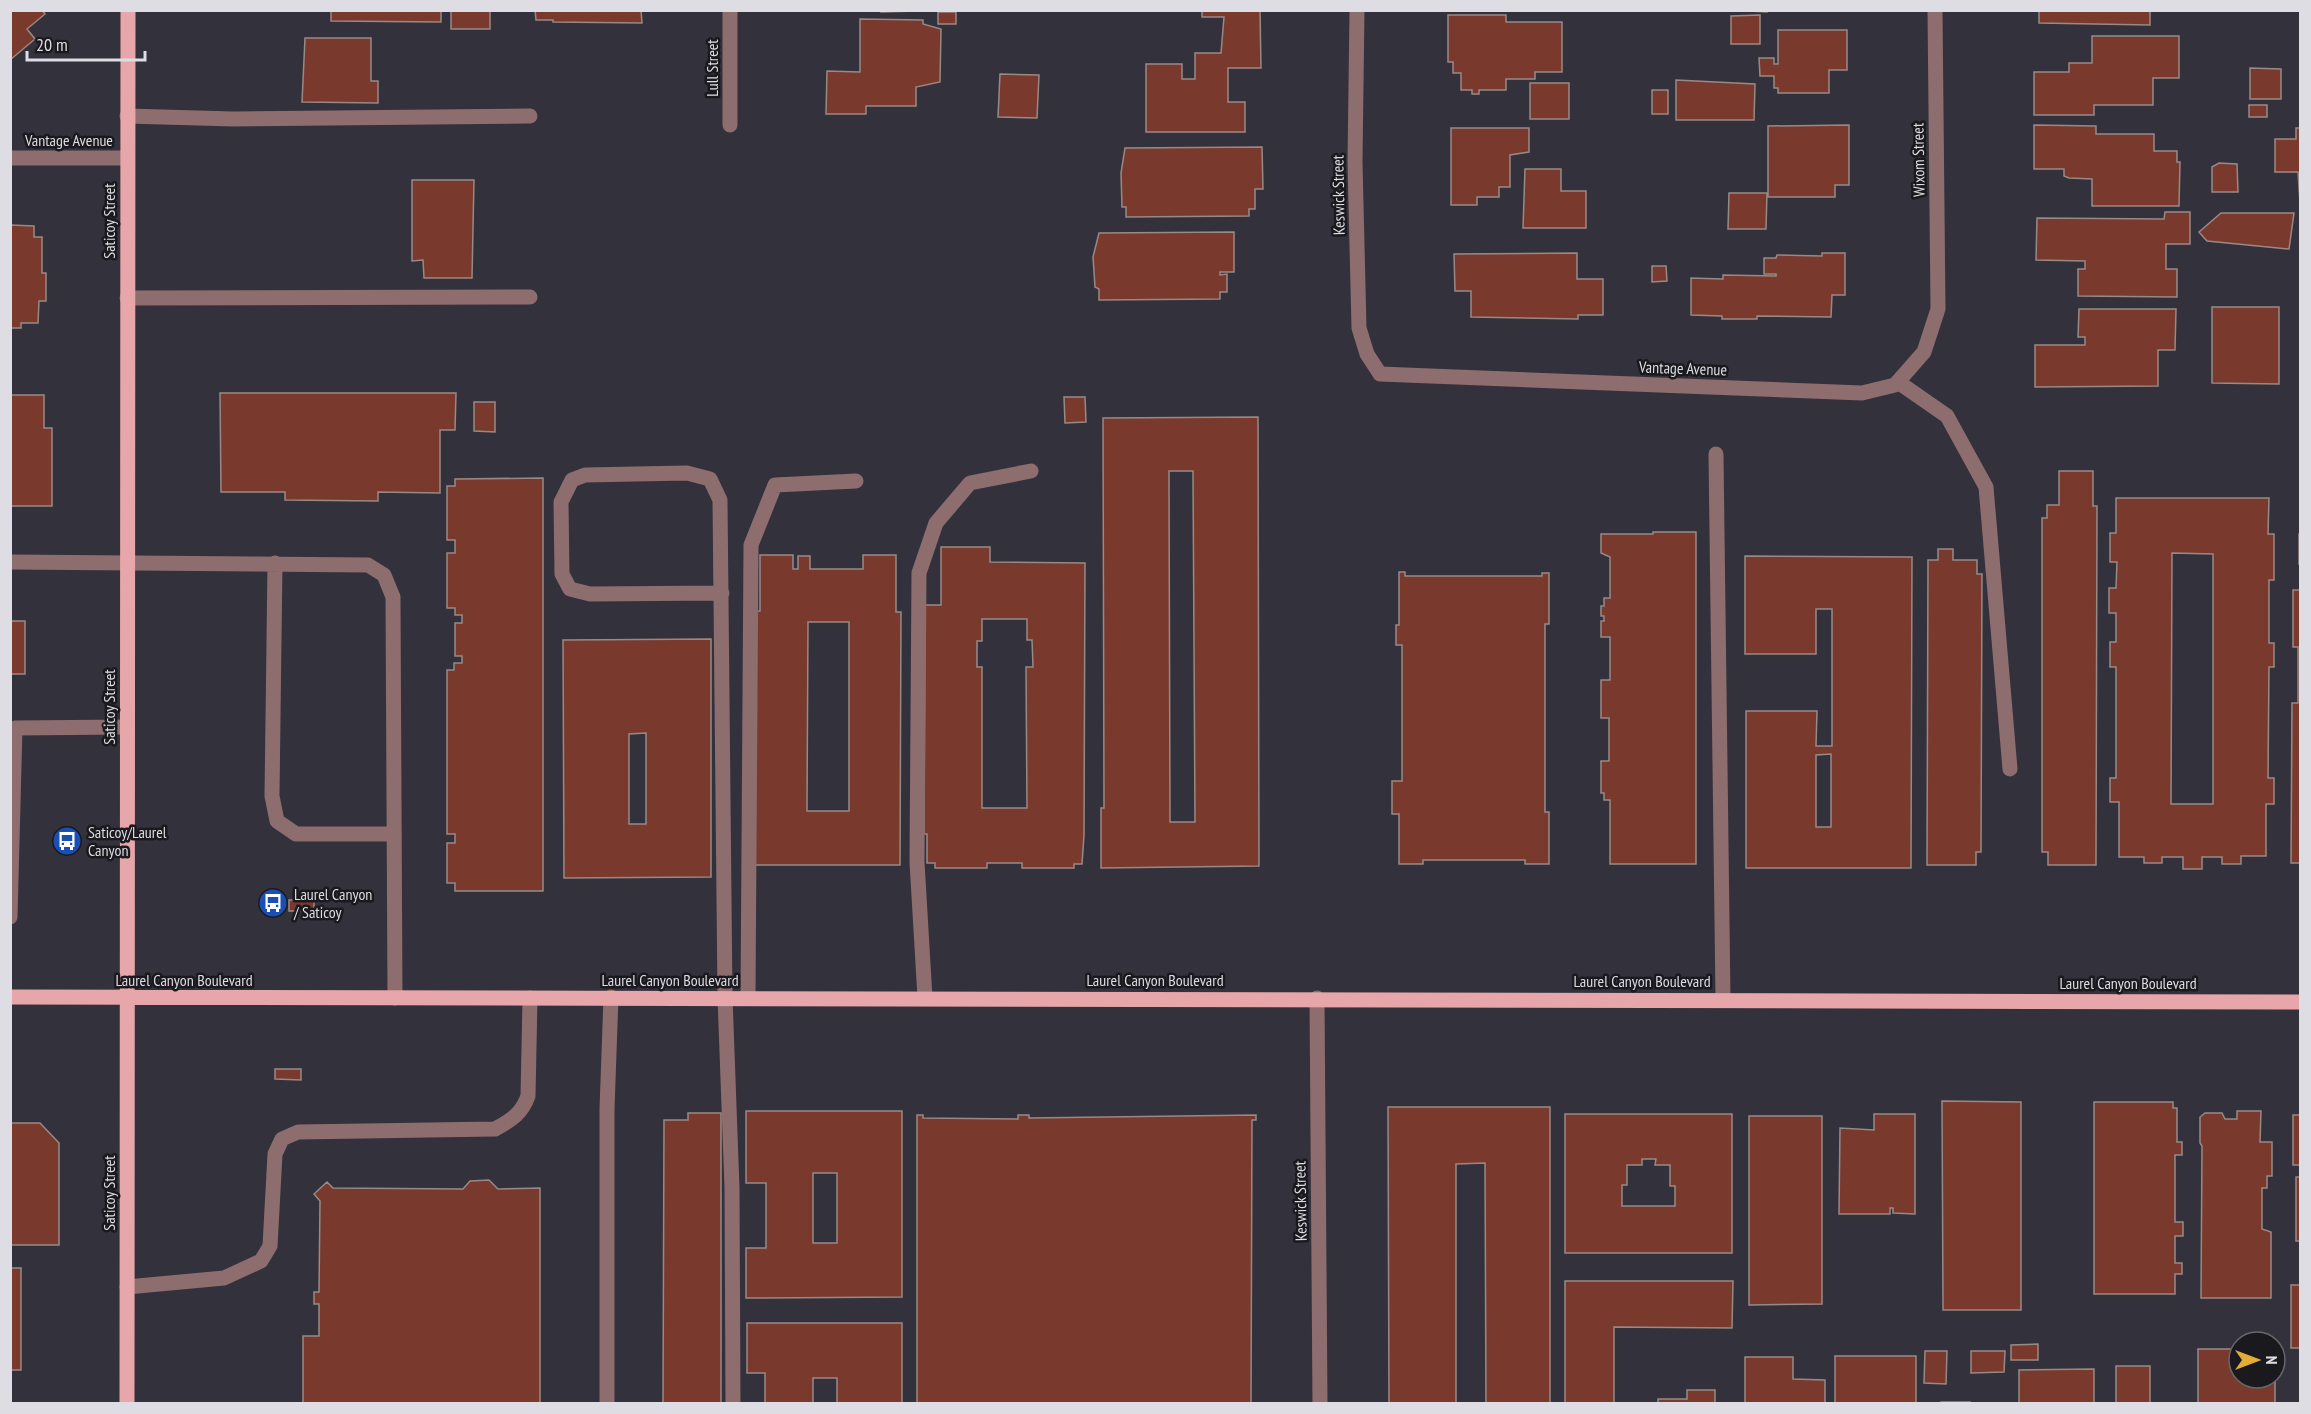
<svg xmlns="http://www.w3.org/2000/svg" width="2311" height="1414" font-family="'PT Sans Narrow',sans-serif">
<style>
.building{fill:#793a2d;stroke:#998986;stroke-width:1.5;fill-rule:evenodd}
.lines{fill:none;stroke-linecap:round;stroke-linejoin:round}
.minor{stroke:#8d6d6e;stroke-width:15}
.major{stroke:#e7a6a9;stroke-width:15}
.labels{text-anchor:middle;stroke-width:5;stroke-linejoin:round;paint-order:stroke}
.street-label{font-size:16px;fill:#dedde4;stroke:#1a191e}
.poi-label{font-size:16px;fill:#dedde4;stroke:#1a191e;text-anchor:start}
</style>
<rect width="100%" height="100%" fill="#33313c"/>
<!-- building -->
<path class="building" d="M10 10H42L45 14 27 29 35 39 10 60Z
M331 10H441V22L331 21Z
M451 10H490V29H451Z
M535 10H641L642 23 553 22V20H536Z
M881 10H917V11L881 12Z
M1202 10H1260L1261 68H1228V102H1245V132H1146V64H1182V79H1195V53H1221L1224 17H1202Z
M1728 10H1767V12Z
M2039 10H2150V25L2039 23Z
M938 12H956V24H938Z
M1448 15H1506V22H1562V72H1535V79H1506V90H1479V94H1472V90H1461V73H1453V62H1448Z
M1760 15V44H1731V16Z
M860 19 923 20V24L941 29 940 82 916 87V106H866V114H826L827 71 860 72Z
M1778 30H1847V70H1829V93H1778V88H1774V76H1760L1759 58H1774V64H1778Z
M2092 36H2179V78H2153V105H2094V115H2034V72H2069V63H2092Z
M305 38H371V81H378V103L302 102Z
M2250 68 2281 69V99H2250Z
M1000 74 1039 75 1037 118 998 117Z
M1676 80 1755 84 1754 120H1676Z
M1530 83H1569V119H1530Z
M1652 90H1668V114H1652Z
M2249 105H2267V117H2249Z
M1849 125V185H1835V197H1768V126Z
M2034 125 2096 126V134H2154V151H2177V162H2180L2179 206H2092V179L2069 178 2064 176V169H2034Z
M1451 128H1529V152L1510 155V187H1499V197H1477V205H1451Z
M2296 128H2300V203L2298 172H2275V139H2296Z
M1262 147 1263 189H1255V209H1249V216L1126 217V207H1122L1121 173 1125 148Z
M2219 163 2237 164 2238 192H2212V167Z
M1525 169H1561V191H1586V228H1523Z
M412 180H474L472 278H424L423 260 412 261Z
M1729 193H1767L1766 229H1728Z
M2165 212H2190V244H2166V269H2177V297L2078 296V269H2085V261L2036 260 2037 218 2164 219Z
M2221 213H2294L2289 249 2207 241 2199 232Z
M10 225 34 226V237H42V273H46V301H39L38 323H21V328H10Z
M1234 232V272H1220V275L1227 274V292H1220V299L1099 300V289L1095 287 1093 257 1099 233Z
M1577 253V279H1603V315H1578V319L1471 317V291H1455L1454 254Z
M1822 253H1845V295H1832L1831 317 1757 316V319H1722V316L1691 315V278L1723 279V275L1776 276V274H1764V258H1776L1777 255 1822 256Z
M1652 266H1666L1667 281 1652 282Z
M2212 307H2279V384L2212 383Z
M2079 309H2176L2175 350H2158V386L2035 387V345H2085V337H2078Z
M220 393H456L455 430H440V493L378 492V501L285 500V492H221Z
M10 395H44V428H52V506H10Z
M1064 397H1085L1086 422 1065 423Z
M474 402H495V432L474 431Z
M1258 417 1259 866 1101 868V808H1104L1103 418ZM1169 471H1193L1195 822H1170Z
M2059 471H2093V506H2097L2096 865H2048V852H2042V518H2047V505H2059Z
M543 478V891H455V883H447V843H455V834H447V670H454V663H462V656H455V623H462V615H455V608H447V553H455V540H447V486H455V479Z
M2116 498H2269L2268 534H2274V580H2269V643H2274V667H2269L2268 778H2274V804H2266V856H2241V864H2222V857H2202V869H2183V857H2162V863H2144V857H2119V802H2110V778H2116V667H2110V642H2116V613H2109V588H2116L2117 562H2110V533H2116ZM2172 553 2213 554V804H2171Z
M1653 532H1696V864H1610V800H1604V793H1601V761H1609V718H1601V680H1610V637H1601V621H1604V616H1601V606H1604V598H1610V557L1601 553V534H1653Z
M2299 534H2300V564H2299Z
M941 547H990V562L1085 563 1084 835 1082 864H1074V868H1022V863H987V868H935V863H927V834H924L925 605H941ZM982 619H1027V640H1032L1033 667H1026L1027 808H982V667H977V641H982Z
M1938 549H1953V560H1977V574H1982L1981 852H1976V865H1927L1928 560H1938Z
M760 555H793V569H798V556H810V569H863V555H896V612H901L900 865H754L755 611H760ZM808 622H849V811H807Z
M1745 556 1912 557 1911 868H1746V711H1817L1816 746H1832V609H1816V654H1745ZM1831 754V827H1816V755Z
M1399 572H1405V576H1542V573H1549V624H1545V812H1549V864H1525V860H1423V864H1399V814H1392V781H1402V645H1396V625H1399Z
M2293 590H2300V863H2291L2292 703H2298V647H2293Z
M10 621H25V674H10Z
M711 639V877L564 878 563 640ZM646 733V824H629V734Z
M289 900H314V911H289Z
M275 1069H301V1080L275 1079Z
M1942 1101 2021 1102V1310H1943Z
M2094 1102H2173V1108H2177V1142H2182V1155H2175V1222H2183V1236H2175V1263H2182V1274H2175V1294H2094Z
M1388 1107H1550V1404H1486L1485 1163 1456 1164V1404H1389Z
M746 1111H902V1297L746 1298V1248H766V1183H746ZM813 1173H837V1243H813Z
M2237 1111H2261L2260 1142H2272V1176H2267V1188H2262V1229L2271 1232V1298H2201L2202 1146 2200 1143V1117L2205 1113H2222L2225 1119H2237Z
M688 1113H721V1404H663L664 1120H688Z
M1565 1114H1732V1253H1565ZM1642 1159H1656L1655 1165H1670V1186H1675V1206H1622V1185H1627V1165H1642Z
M1874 1114H1915V1214L1893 1213V1208H1890V1214H1839L1840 1128 1874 1130Z
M917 1115H923V1118L1018 1119V1115H1029V1118L1256 1115V1120H1252L1251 1404H917Z
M2293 1115H2300V1165H2293Z
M1749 1116H1822V1304L1749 1305Z
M10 1123H40L59 1143V1245H10Z
M2296 1177H2300V1241H2296Z
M489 1180 498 1189 540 1188V1404H303V1336H319V1304H314V1292H319L320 1201 314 1194 327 1182 333 1188 463 1189 470 1181Z
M10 1268H21V1370H10Z
M1565 1281H1733L1732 1328 1614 1327V1404H1565Z
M2291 1285H2300V1348H2291Z
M747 1323H902V1404H837V1378H813V1404H765V1373H747Z
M2038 1344V1360H2011V1345Z
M2198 1349H2239V1378H2275V1350V1404H2198Z
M1925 1351H1947L1946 1384 1924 1383Z
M1971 1351H2005L2004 1372 1971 1373Z
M1835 1356H1916V1404H1835Z
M1745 1357H1793V1379L1825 1380V1404H1745Z
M2116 1366H2150V1404H2116Z
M2094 1369V1404H2019V1370Z
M1687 1390H1715V1404H1658V1399H1687Z
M1941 1402H1970V1404H1941Z"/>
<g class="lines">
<!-- minor -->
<path class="minor" d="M730 10V125
M1357 10 1355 162 1359 328 1367 354 1380 374 1862 393 1895 385 1924 352 1938 309 1935 10
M127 116 233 119 530 116
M10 158H127
M127 298 530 297
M1898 382 1947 416 1986 487 2010 769
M1716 454 1723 999
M10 562 368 565 384 575 393 597 395 998
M275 563 272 796 277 821 296 834H394
M722 593 590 594 570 589 562 574 561 502 572 480 585 475 687 473 710 479 720 500 725 997 732 1188 733 1404
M10 917 15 728 127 727
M748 998 751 545 775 485 856 481
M925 998 917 862 919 573 936 523 970 483 1031 471
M1317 998 1320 1404
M127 1287 224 1278 261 1261 270 1246 275 1154 282 1139 298 1132 495 1129C512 1120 522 1113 528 1096L530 998
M607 1404V1109L611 997"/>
<!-- major -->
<path class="major" d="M10 997 2300 1002
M127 1404 128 10"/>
</g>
<!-- icons -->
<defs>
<g id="bus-disc" transform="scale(1.5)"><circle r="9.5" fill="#1a4fb4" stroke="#1a191e"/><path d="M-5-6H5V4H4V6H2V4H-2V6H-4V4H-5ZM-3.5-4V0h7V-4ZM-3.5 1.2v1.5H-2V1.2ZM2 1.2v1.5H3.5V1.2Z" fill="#fff"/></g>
</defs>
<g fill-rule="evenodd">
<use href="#bus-disc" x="67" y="841"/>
<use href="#bus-disc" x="273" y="903"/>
</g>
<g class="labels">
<!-- street labels -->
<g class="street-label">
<text transform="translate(712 68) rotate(-90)" y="6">Lull Street</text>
<text x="69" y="146">Vantage Avenue</text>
<text transform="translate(1918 160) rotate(-91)" y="6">Wixom Street</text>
<text transform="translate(1338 195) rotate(-91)" y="6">Keswick Street</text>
<text transform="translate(109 221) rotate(-90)" y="6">Saticoy Street</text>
<text transform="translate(1683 368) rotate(2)" y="6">Vantage Avenue</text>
<text transform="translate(109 707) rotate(-90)" y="6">Saticoy Street</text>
<text x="184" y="986">Laurel Canyon Boulevard</text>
<text x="670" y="986">Laurel Canyon Boulevard</text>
<text x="1155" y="986">Laurel Canyon Boulevard</text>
<text x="1642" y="987">Laurel Canyon Boulevard</text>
<text x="2128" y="989">Laurel Canyon Boulevard</text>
<text transform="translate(109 1193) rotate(-90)" y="6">Saticoy Street</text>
<text transform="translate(1300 1201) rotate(-91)" y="6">Keswick Street</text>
</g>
<!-- poi labels -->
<g class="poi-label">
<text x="88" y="838">Saticoy/Laurel<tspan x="88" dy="18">Canyon</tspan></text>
<text x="294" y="900">Laurel Canyon<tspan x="294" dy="18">/ Saticoy</tspan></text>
</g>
</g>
<!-- border -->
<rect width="2311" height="1414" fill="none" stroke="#dedde4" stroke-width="24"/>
<!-- north arrow -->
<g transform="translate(2257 1360) rotate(90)"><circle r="28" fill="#1a191e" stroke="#68676d" stroke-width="1.5"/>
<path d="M0-4.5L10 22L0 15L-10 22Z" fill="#e4ad35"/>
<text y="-9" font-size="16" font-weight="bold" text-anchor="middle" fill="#dedde4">N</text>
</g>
<!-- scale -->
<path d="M27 51v9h118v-9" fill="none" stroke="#dedde4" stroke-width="3"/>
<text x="36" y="51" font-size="18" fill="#dedde4" stroke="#1a191e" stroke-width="4.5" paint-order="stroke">20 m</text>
</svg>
